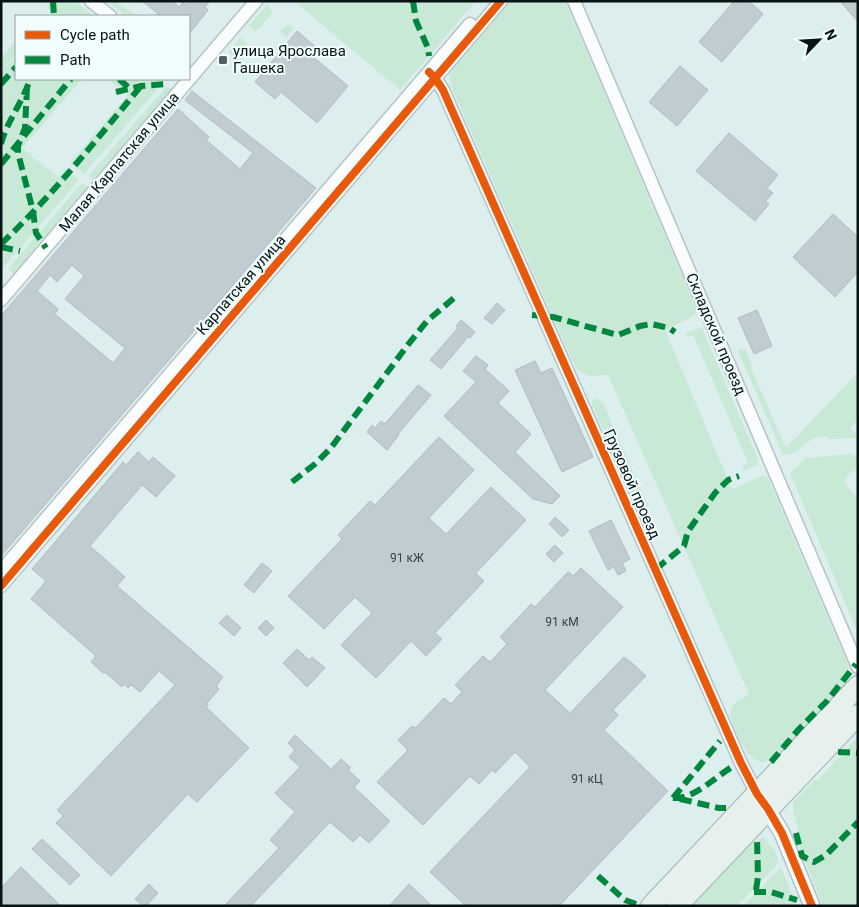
<svg xmlns="http://www.w3.org/2000/svg" width="859" height="907" font-family="Roboto,sans-serif">
<style>
.green{fill:#c9e9d7}
.building{fill:#c0cccf;stroke:#b0bcbf;fill-rule:evenodd}
.lines{fill:none;stroke-linecap:round;stroke-linejoin:round}
.minor-casing{stroke:#b5c3c4;stroke-width:15}
.tertiary-casing{stroke:#b5c3c4;stroke-width:18}
.primary-casing{stroke:#9db4b1;stroke-width:22}
.minor{stroke:#fafcfd;stroke-width:12}
.tertiary{stroke:#fafcfd;stroke-width:15}
.primary{stroke:#e6f1ee;stroke-width:20}
.quiet{stroke:#00873e;stroke-width:6;stroke-dasharray:12 6;stroke-linecap:butt}
.cycleway-casing{stroke:#f1fdfe;stroke-width:11}
.cycleway{stroke:#e8590c;stroke-width:8}
.poi-dot{fill:#536061;stroke:#f1fdfe;stroke-width:2}
.labels{text-anchor:middle;stroke-width:4;stroke-linejoin:round;paint-order:stroke}
.number-label{font-size:12px;fill:#364143}
.poi-label{font-size:15px;fill:#081314;stroke:#f1fdfe;text-anchor:start}
.street-label{font-size:15px;fill:#081314;stroke:#f1fdfe}
</style>
<rect width="100%" height="100%" fill="#ddeeef"/>
<!-- green -->
<path class="green" d="M52 1H75L94 16H51L54 13 46 6Z
M107 1H116L136 16H126Z
M294 1H476L400 90Z
M507 1H565L697 310 692 317 665 330 732 489 762 476 768 478 849 667 847 683 776 759 774 756C771 758 767 761 763 762 748 763 727 721 731 709 734 701 743 698 749 694L608 375 589 376 576 369 453 91 449 76 452 67Z
M267 4 273 12 260 28 255 31 249 26Z
M287 25 291 26 294 29 287 37 280 32Z
M241 37 247 43 234 58 228 52Z
M16 41V54L1 71V58Z
M16 56V79H82L22 148 58 177 65 169 79 180 1 270V72Z
M108 79H166L84 174 70 163 128 95Z
M167 86 171 89 93 181 88 176Z
M82 183 88 187 43 239 39 233Z
M37 235 41 241 14 274 8 269Z
M702 328 758 459 757 465 742 471 743 466 748 463 693 335 689 337 684 334 696 329Z
M742 347V350L746 349 752 366 751 368 786 448 858 372V419L850 428 858 436V438L830 439 826 436C823 437 817 437 814 438 804 444 794 456 783 455L738 351Z
M597 398 603 403 648 506 646 510 639 511 592 405V401Z
M851 454 858 458V466L848 475 845 481 849 489 858 498V544L855 547 858 550V633L790 473 806 458Z
M858 736V906H823L799 846V833L793 810V802L816 779 818 780Z
M763 837 774 849 778 860 777 865 737 906H690L704 891H706L705 890 753 839 756 842Z
M781 867 797 906H743Z"/>
<!-- building -->
<path class="building" d="M142 1H173L179 7 183 2 186 5 188 1H210L205 7 208 10 189 34V16H161Z
M734 1H749L763 14 722 62 699 42Z
M840 1H858V22Z
M297 31 318 49 312 56 348 86 317 123 281 92 275 99 255 82Z
M680 66 708 90 677 126 649 102Z
M192 91 316 188 1 556V316L178 109 209 137 206 140 240 169 253 153 185 100ZM72 265 84 276 65 299 125 348 113 363 55 314 58 309 37 291 50 275 57 282Z
M729 133 778 175 767 188 773 193 765 202 769 204 755 221 696 171Z
M833 214 858 237V272L835 297 793 257Z
M497 303 505 310 492 324 484 318Z
M757 310 772 346 754 354 738 318Z
M461 320 475 332 470 338 468 337 441 369 430 360 458 328 456 326Z
M476 356 488 365 485 369 509 391 498 403 531 434 515 452 560 496 552 504 533 499 444 416 476 382 463 371Z
M535 361 541 373 552 368 593 457 562 472 515 370Z
M418 385 431 395 398 434 399 435 387 450 367 432 372 425 375 428 381 421 385 424Z
M439 437 474 470 429 518 446 534 491 487 526 520 476 573 484 581 435 633 442 639 426 656 411 641 376 678 341 645 372 613 355 597 324 629 288 596 342 539 338 535 370 501 375 505Z
M138 452 149 462 153 457 175 476 156 497 142 485 90 546 125 577 117 586 223 677 216 686 219 689 207 703 208 704 206 707 249 748 197 802 188 794 111 876 56 823 63 816 57 810 175 685 159 671 140 692 131 685 128 688 124 684 122 687 105 672 103 673 91 662 96 656 31 599 46 581 32 569 123 462 126 465Z
M555 517 569 530 562 537 549 524Z
M611 520 630 559 622 563 626 571 618 575 614 567 608 570 589 531Z
M555 545 563 553 554 562 546 554Z
M262 563 272 571 254 593 244 585Z
M581 568 623 607 545 690 570 713 624 657 632 663 646 676 613 710 618 715 604 730 668 791 559 906H466L430 872 530 767 515 752 495 773 492 770 479 784 470 776 423 825 377 782 408 750 398 740 412 726 415 728 444 698 451 704 462 692 455 685 483 656 490 662 507 644 500 637 531 604 535 607 566 574 569 572 573 576Z
M227 615 241 628 234 636 219 623Z
M266 620 274 628 266 636 258 628Z
M297 649 309 660 312 657 325 668 307 687 283 663Z
M295 735 331 769 341 759 351 768 348 770 360 781 354 787 390 821 369 843 360 835 353 842 330 822 251 906H224L279 848 270 840 295 812 275 793 300 767 289 757 295 750 288 743Z
M42 839 80 875 70 885 32 849Z
M21 867 61 906H1V888Z
M149 884 158 893 146 906H143L135 899Z
M409 884 432 906H389Z"/>
<g class="lines">
<!-- minor casing -->
<g class="minor-casing">
<path id="minor" d="M91 1 110 16
M574 1 858 667
M429 72 435 78 443 90 741 763 757 794
M1 300 256 1
M1 571 470 24
M1 586 501 1"/>
</g>
<!-- tertiary casing -->
<g class="tertiary-casing">
<path id="tertiary" d="M762 801 782 833 812 906"/>
</g>
<!-- primary casing -->
<g class="primary-casing">
<path id="primary" d="M651 906 858 686
M677 906 858 715"/>
</g>
<!-- minor -->
<use href="#minor" class="minor"/>
<!-- tertiary -->
<use href="#tertiary" class="tertiary"/>
<!-- primary -->
<use href="#primary" class="primary"/>
<!-- quiet -->
<path class="quiet" d="M53 1 54 16
M413 1 416 21 428 48 429 56
M119 79 130 89
M1 84 16 67
M27 88 25 128 18 146V153L33 211 36 233 46 248
M116 92 141 86 165 84
M1 144C7 121 23 102 30 79
M1 164 71 79
M1 244C52 196 96 140 141 86
M1 247 20 251
M532 315 553 317 618 335 640 326 651 324 669 328 675 332
M292 482 315 464 330 449 407 346 427 321 454 298
M656 569 684 546 688 531 715 493 728 480 739 476
M838 752 858 753
M771 762 799 729 827 701 856 664
M673 798 720 741
M673 798C693 800 715 777 732 767
M680 799 719 808H726
M796 833 802 856 814 862 826 855 858 822
M598 876 625 900 636 904
M756 890 758 877 757 838
M754 892H771L797 900"/>
<!-- cycleway casing -->
<g class="cycleway-casing">
<path id="cycleway" d="M429 72 435 78 443 90 741 763 757 794 768 809 782 833 812 906
M1 586 501 1"/>
</g>
<!-- cycleway -->
<use href="#cycleway" class="cycleway"/>
</g>
<!-- markers -->
<rect class="poi-dot" x="218" y="55" width="10" height="10" rx="2.5"/>
<g class="labels">
<!-- number labels -->
<g class="number-label">
<text x="407" y="562">91 кЖ</text>
<text x="562" y="626">91 кМ</text>
<text x="587" y="783">91 кЦ</text>
</g>
<!-- poi labels -->
<g class="poi-label">
<text x="233" y="56">улица Ярослава<tspan x="233" dy="17">Гашека</tspan></text>
</g>
<!-- street labels -->
<g class="street-label">
<text transform="translate(119 162) rotate(-50)" y="5">Малая Карпатская улица</text>
<text transform="translate(241 285) rotate(-49)" y="5">Карпатская улица</text>
<text transform="translate(716 334) rotate(67)" y="5">Складской проезд</text>
<text transform="translate(632 484) rotate(66)" y="5">Грузовой проезд</text>
</g>
</g>
<!-- border -->
<rect width="859" height="907" fill="none" stroke="#081314" stroke-width="5"/>
<!-- legend -->
<rect x="15" y="15" width="175" height="65" fill="#f1fdfe" stroke="#949fa0"/>
<rect x="25" y="31" width="25" height="8" fill="#e8590c" stroke="#949fa0"/>
<text x="60" y="40" font-size="15" fill="#081314">Cycle path</text>
<rect x="25" y="56" width="25" height="8" fill="#00873e" stroke="#949fa0"/>
<text x="60" y="65" font-size="15" fill="#081314">Path</text>
<!-- north arrow -->
<g transform="translate(819 40) rotate(65)" stroke="#f1fdfe" stroke-width="4" paint-order="stroke">
<path d="M0-4L9 19L0 12L-9 19Z" fill="#081314"/>
<text y="-8" font-size="14" font-weight="bold" text-anchor="middle" fill="#081314">N</text>
</g>
</svg>
